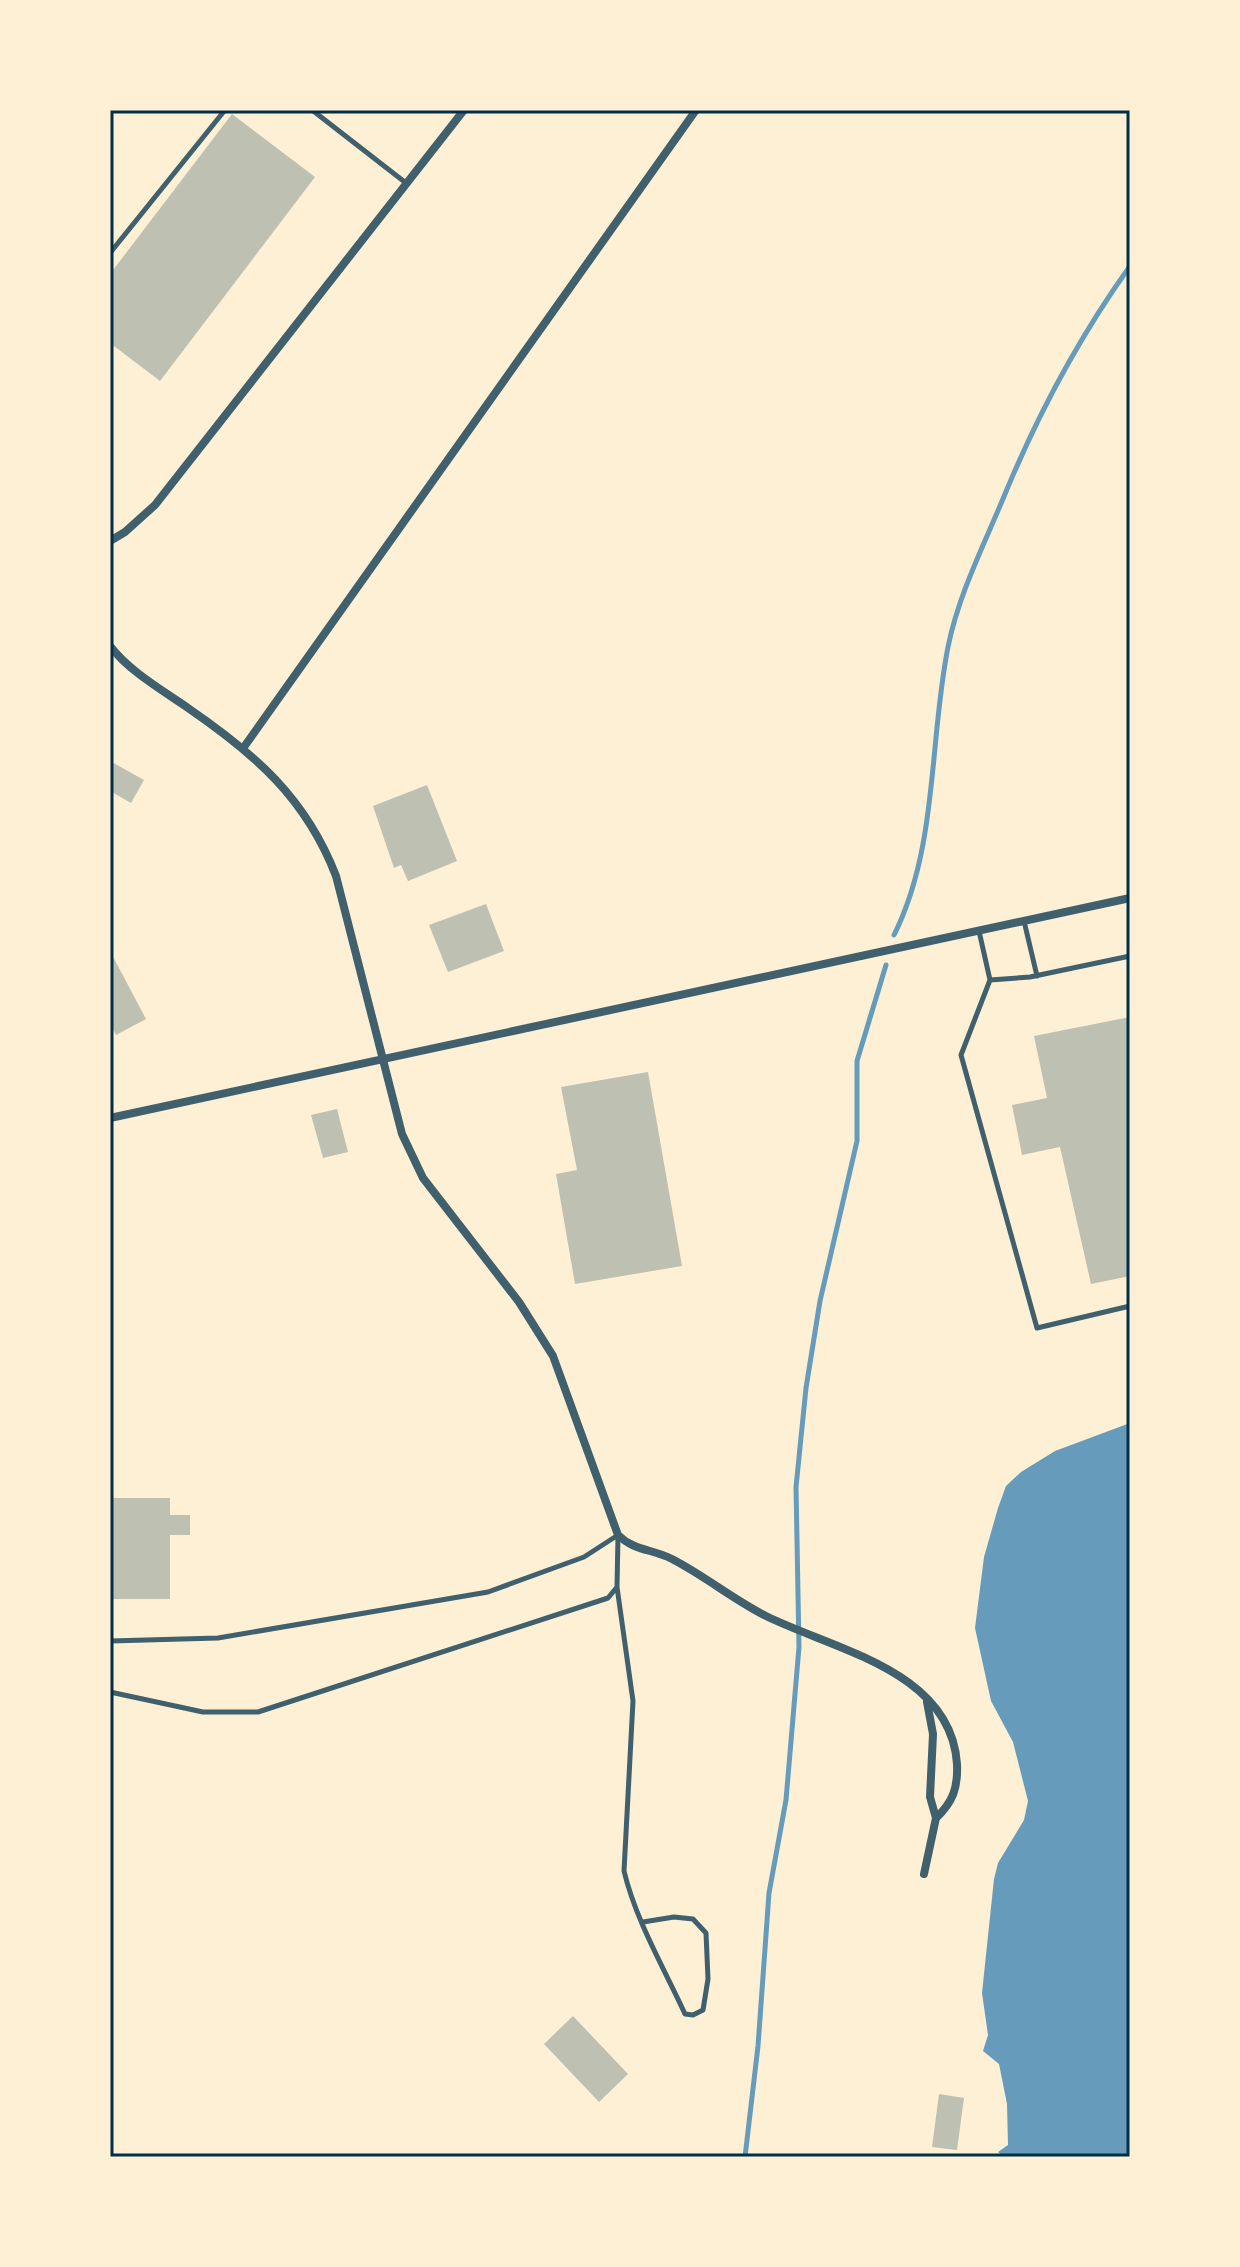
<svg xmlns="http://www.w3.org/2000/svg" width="1240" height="2267" font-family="'Noto Sans',sans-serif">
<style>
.water{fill:#669bbc}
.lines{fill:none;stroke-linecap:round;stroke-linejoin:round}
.stream{stroke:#669bbc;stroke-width:5}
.building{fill:#bec0b2}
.service{stroke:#3f606c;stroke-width:5}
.minor{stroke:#3f606c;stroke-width:8}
.neatline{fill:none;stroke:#003049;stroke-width:3}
</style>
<rect width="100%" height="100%" fill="#fdf0d5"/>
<!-- water -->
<path class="water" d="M1130 1423V2157H1004L998 2152 1008 2145 1007 2104 999 2064 983 2051 988 2035 982 1993 994 1879 998 1863 1024 1820 1028 1801 1013 1742 991 1701 975 1628 984 1557 998 1508 1006 1486 1021 1472 1055 1451Z"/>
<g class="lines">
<!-- stream -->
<path class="stream" d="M894 935C938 847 929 742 948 647 959 593 984 545 1005 494 1038 414 1080 336 1130 266
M745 2157 758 2046 769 1893 786 1800 799 1647 796 1487 806 1388 820 1301 857 1141V1061L886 965"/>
</g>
<!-- building -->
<path class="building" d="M232 114 315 177 160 381 110 343V274Z
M110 761 144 780 131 803 110 791Z
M427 785 457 861 408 881 401 865 394 868 373 806Z
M486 904 504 951 448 972 429 925Z
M110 951 146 1019 116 1035 110 1023Z
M1130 1017V1276L1091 1284 1060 1147 1022 1155 1012 1105 1047 1098 1034 1036Z
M648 1072 682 1266 575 1284 556 1174 577 1170 561 1087Z
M337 1109 348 1152 323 1158 311 1115Z
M110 1498H170V1515H190V1535H170V1599H110Z
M573 2016 628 2074 599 2102 544 2044Z
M939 2094 964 2098 957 2150 932 2147Z"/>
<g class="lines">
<!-- service -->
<path class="service" d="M312 110 406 183
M110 253 225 110
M1024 921 1037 976
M979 931 990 980 961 1055 1037 1328 1130 1306
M990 980 1030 977 1130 956
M617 1587 633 1701 624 1871C636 1921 664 1968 685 2014L693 2015 703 2010 708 1979 706 1933 693 1919 674 1917 643 1922
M110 1641 218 1638 488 1592 584 1557 618 1535
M110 1692 203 1712H258L608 1598 617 1587 618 1536"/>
<!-- minor -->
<path class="minor" d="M110 541 125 532 155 505 464 110
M110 646C129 671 162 690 188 708 255 754 306 798 336 876L402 1134 423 1178 519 1302 553 1356 618 1535C634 1551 653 1549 672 1559 705 1576 734 1600 766 1616 835 1650 951 1671 957 1764 958 1788 953 1802 936 1818
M244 747 696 110
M110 1118 1130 898
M924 1874 936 1818 930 1797 933 1734 927 1702"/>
</g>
<!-- border -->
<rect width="1240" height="2267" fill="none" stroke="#fdf0d5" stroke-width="224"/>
<rect x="112" y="112" width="1016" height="2043" class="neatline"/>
</svg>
